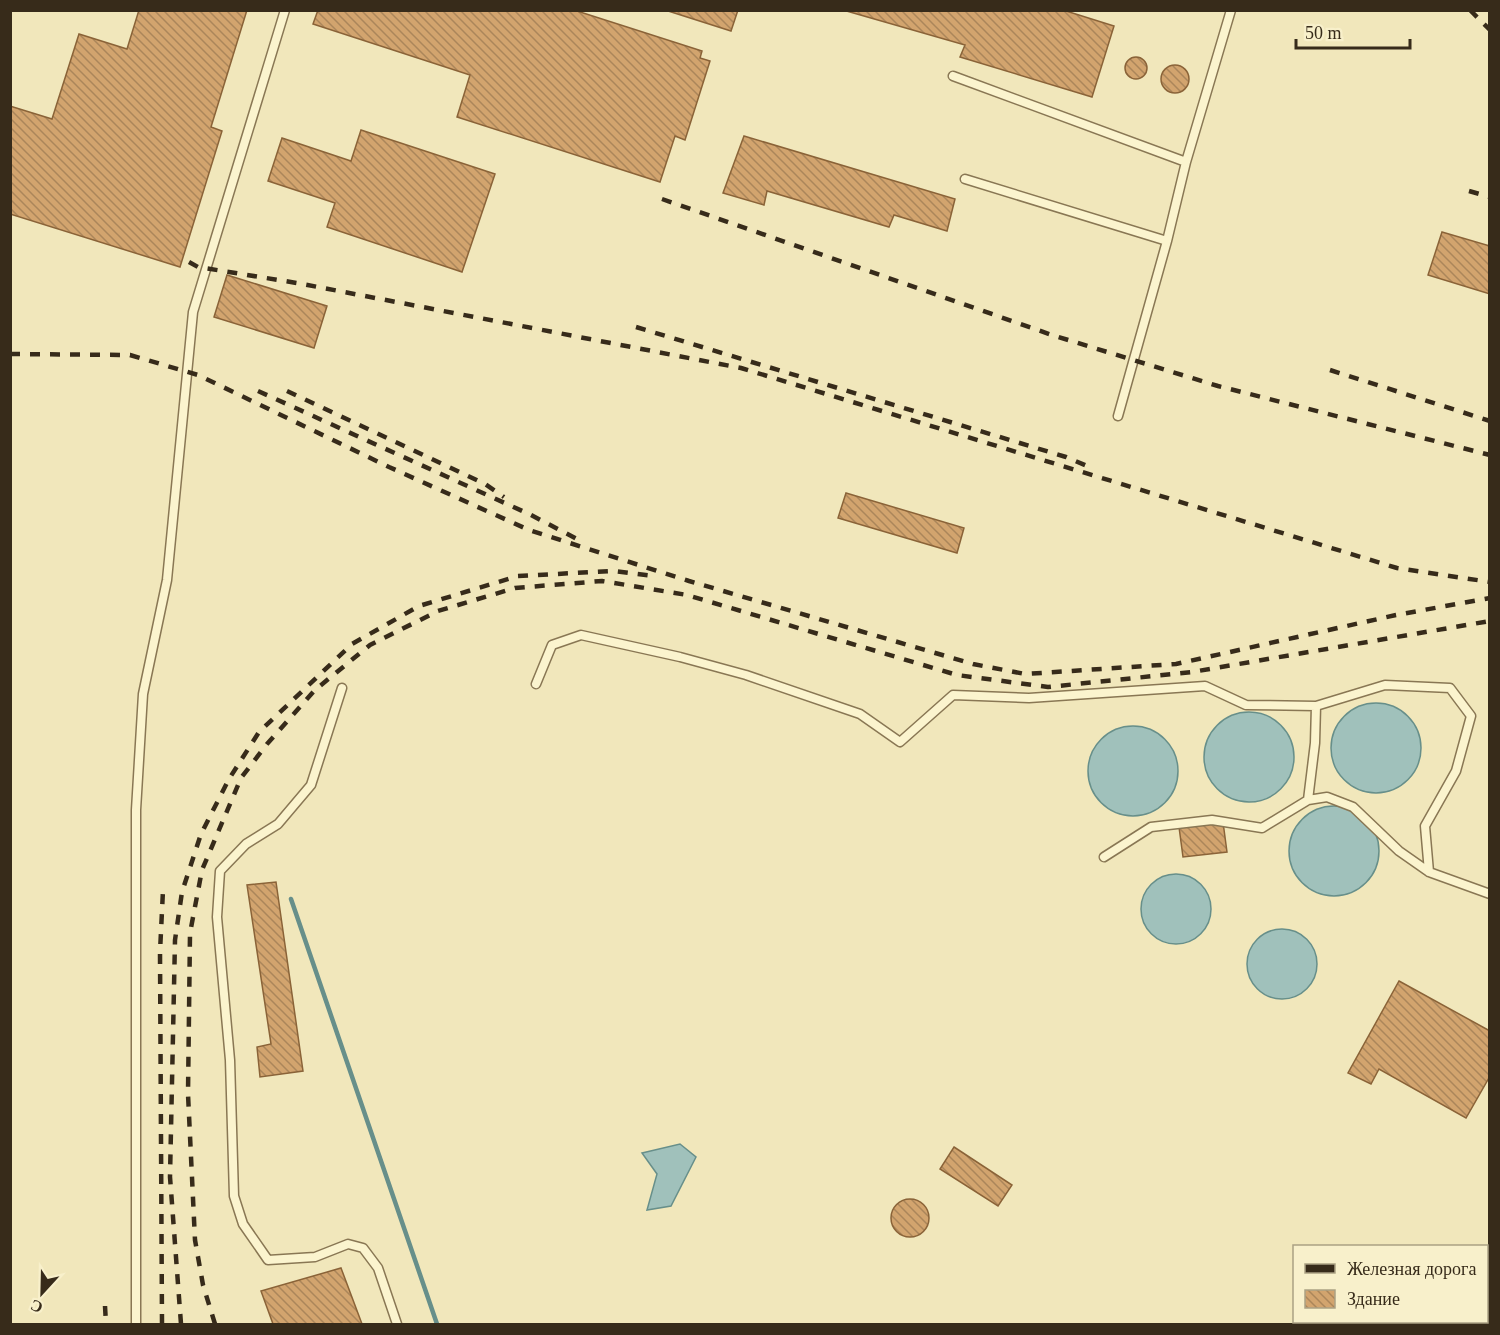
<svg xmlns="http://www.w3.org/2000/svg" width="1500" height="1335" font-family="Georgia,serif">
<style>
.water{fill:#a0c1bb;stroke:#678f8a;stroke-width:1.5}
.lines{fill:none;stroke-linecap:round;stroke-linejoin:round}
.stream{stroke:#678f8a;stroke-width:4.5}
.building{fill:url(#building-back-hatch);stroke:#8a6338;stroke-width:1.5}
.lane-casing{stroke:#897754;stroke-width:11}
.lane{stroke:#fbf4ce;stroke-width:8}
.rail{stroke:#372b1a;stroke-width:4.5;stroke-dasharray:10 10;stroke-linecap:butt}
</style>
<defs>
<pattern id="building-back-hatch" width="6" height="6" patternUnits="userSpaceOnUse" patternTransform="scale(1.5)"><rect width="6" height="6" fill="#d2a46e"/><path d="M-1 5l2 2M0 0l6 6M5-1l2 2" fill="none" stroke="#ab865a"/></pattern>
</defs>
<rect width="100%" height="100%" fill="#f1e7bb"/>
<!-- water -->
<path class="water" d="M1331 748a45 45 0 1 1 90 0a45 45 0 1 1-90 0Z
M1204 757a45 45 0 1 1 90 0a45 45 0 1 1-90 0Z
M1088 771a45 45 0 1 1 90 0a45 45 0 1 1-90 0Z
M1289 851a45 45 0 1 1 90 0a45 45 0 1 1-90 0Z
M1141 909a35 35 0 1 1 70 0a35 35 0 1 1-70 0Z
M1247 964a35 35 0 1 1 70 0a35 35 0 1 1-70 0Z
M680 1144 696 1157 671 1206 647 1210 657 1174 642 1153Z"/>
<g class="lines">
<!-- stream -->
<path class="stream" d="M291 899 437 1324"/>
</g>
<!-- building -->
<path class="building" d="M139 10H247L211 127 222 131 180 267 10 214V106L52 119 79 34 127 49Z
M318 10H574L702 51 700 58 710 61 685 140 675 136 660 182 457 117 470 75 313 24Z
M665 10H738L731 31Z
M843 10H1063L1114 26 1092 97 960 57 965 45Z
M1125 68a11 11 0 1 1 22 0a11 11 0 1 1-22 0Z
M1161 79a14 14 0 1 1 28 0a14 14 0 1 1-28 0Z
M361 130 495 174 462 272 327 227 335 203 268 181 282 138 351 161Z
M744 136 955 199 947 231 894 215 889 227 767 191 764 205 723 193Z
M1442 232 1490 246V294L1428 275Z
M227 275 327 306 314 348 214 317Z
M846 493 964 528 957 553 838 518Z
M1223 822 1227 852 1183 857 1179 827Z
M276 882 303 1071 260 1077 257 1047 271 1044 247 885Z
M1399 981 1490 1031V1076L1466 1118 1379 1069 1371 1084 1348 1073Z
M954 1147 1012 1185 998 1206 940 1169Z
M891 1218a19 19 0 1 1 38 0a19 19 0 1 1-38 0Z
M341 1268 362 1324H273L261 1291Z"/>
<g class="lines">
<!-- lane casing -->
<g class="lane-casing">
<path id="lane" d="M953 76 1186 162
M965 179 1167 241
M1118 416 1167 241 1186 162 1231 10
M536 684 552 645 581 635 680 657 746 675 860 714 900 742 953 695 1029 698 1205 686 1246 705 1316 706 1385 685 1450 688 1471 716 1456 771 1425 826 1429 872
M342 688 311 785 278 824 246 844 220 871 217 917 230 1060 234 1196 243 1224 268 1260 315 1257 348 1244 363 1248 378 1268 397 1324
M1308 800 1327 797 1353 807 1399 851 1429 872 1490 894
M1104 857 1151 827 1212 820 1262 828 1308 800 1315 743 1316 706
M136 1324V810L143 694 167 580 193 312 285 10"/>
</g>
<!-- lane -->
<use href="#lane" class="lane"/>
<!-- rail -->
<path class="rail" d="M1470 10 1490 30
M1469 191 1490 197
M662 199 1052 335 1218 386 1490 455
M189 262 198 267 297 283 741 368 1397 568 1490 582
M636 327 1066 457 1087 466
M10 354 130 355 198 375 389 467 529 530 689 581 973 664 1025 674 1176 664 1396 615 1490 598
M1330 370 1490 421
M258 391 529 514 577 539
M287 391 485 484 504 497
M105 1306 106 1324
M162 1324 160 952 163 890
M181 1324 170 1177 175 940 182 892 201 834 229 779 259 732 352 644 419 606 518 576 613 571 653 576
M215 1324 203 1285 195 1240 188 1094 190 933 202 870 241 778 267 744 315 690 370 645 438 611 515 588 602 581 687 595 957 675 1048 687 1192 672 1490 621"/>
</g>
<!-- border -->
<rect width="1500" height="1335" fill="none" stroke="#372b1a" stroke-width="24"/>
<!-- legend -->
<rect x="1293" y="1245" width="195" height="78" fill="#f8f0cb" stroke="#aba184" stroke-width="1.5"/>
<rect x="1305" y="1264" width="30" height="9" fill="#372b1a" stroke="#aba184" stroke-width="1.5"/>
<text x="1347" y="1275" font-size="18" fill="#372b1a">Железная дорога</text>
<rect x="1305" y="1290" width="30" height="18" fill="url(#building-back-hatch)" stroke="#aba184" stroke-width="1.5"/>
<text x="1347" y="1305" font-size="18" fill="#372b1a">Здание</text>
<!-- north arrow -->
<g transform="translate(42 1293) rotate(202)" stroke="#f8f0cb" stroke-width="4.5" paint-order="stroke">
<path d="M0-4.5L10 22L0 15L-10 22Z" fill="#372b1a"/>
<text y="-9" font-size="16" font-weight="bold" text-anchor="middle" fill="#372b1a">С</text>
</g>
<!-- scale -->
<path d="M1296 39v9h114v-9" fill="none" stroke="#372b1a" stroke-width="3"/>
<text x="1305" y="39" font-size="18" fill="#372b1a" stroke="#f8f0cb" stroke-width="4.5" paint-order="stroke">50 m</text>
</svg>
